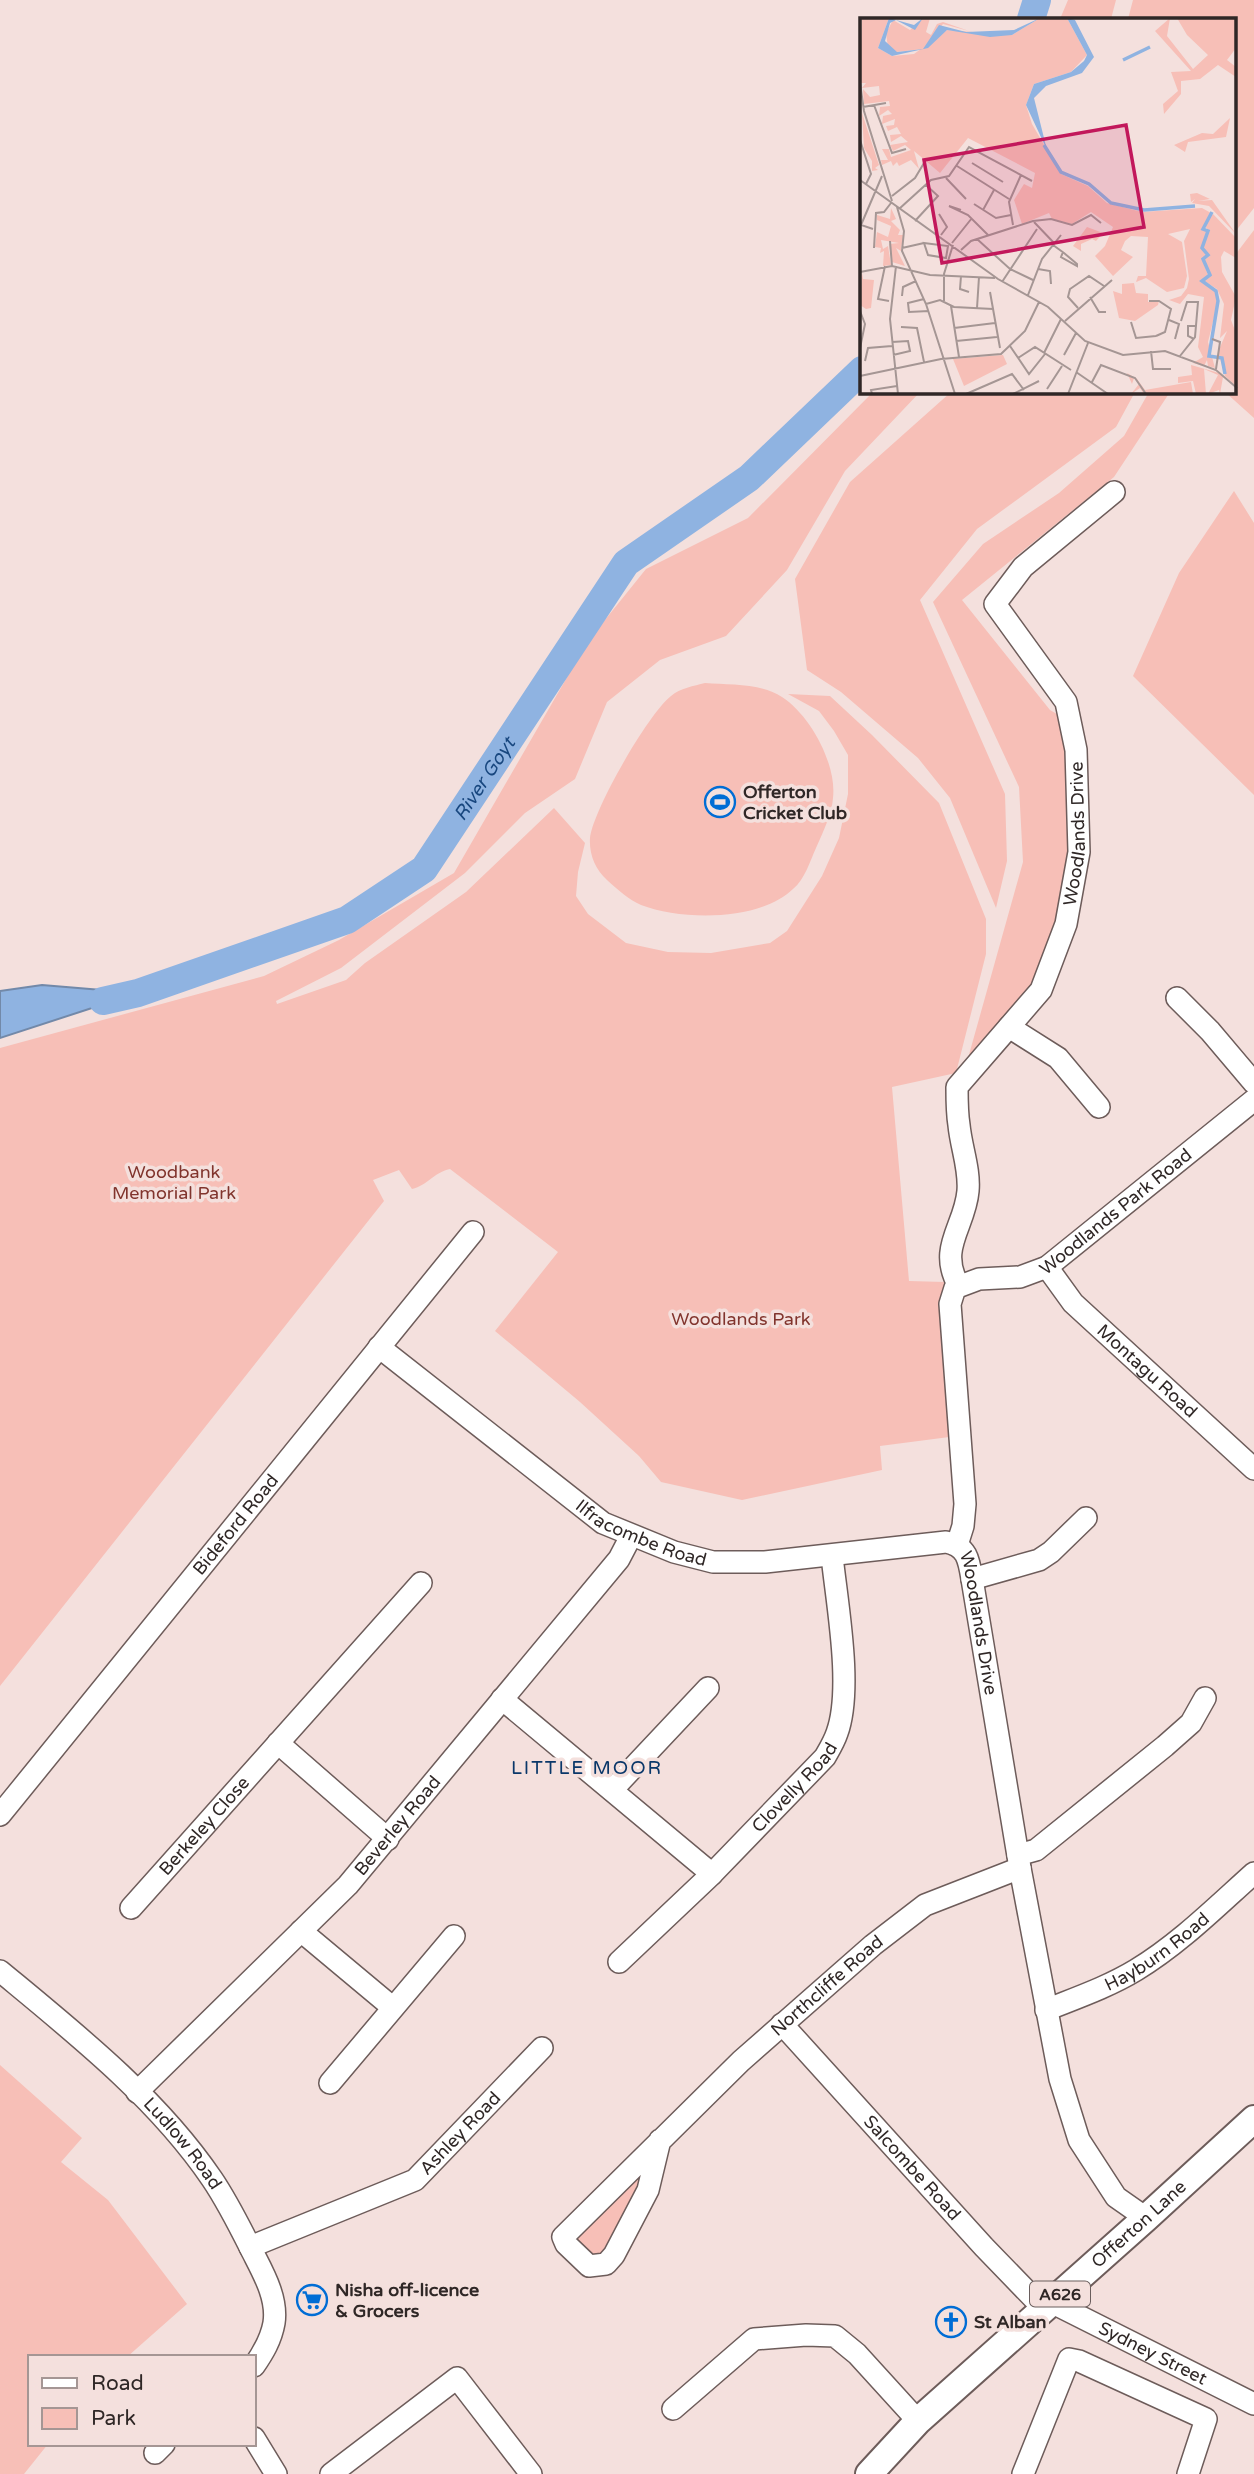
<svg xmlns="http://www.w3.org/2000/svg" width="1254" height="2474" font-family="'Varela Round',sans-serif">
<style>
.green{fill:#f7bfb7}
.water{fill:#8fb3e1;stroke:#7289a9;stroke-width:2}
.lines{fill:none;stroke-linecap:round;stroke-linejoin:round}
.river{stroke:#8fb3e1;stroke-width:28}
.minor-casing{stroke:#6d5c5a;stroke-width:24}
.major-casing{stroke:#6d5c5a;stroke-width:30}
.minor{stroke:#fff;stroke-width:21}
.major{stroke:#fff;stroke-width:26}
.labels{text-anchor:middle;stroke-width:7;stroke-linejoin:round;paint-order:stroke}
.shield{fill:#f4e0dd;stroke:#6a5e5d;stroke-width:2}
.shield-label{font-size:16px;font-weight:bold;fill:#2f2726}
.poi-label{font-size:18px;font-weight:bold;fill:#2f2726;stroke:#f4e0dd;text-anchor:start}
.street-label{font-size:18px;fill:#2f2726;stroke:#f4e0dd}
.park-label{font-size:18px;fill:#81342d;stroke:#f4e0dd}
.water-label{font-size:19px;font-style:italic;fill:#18477f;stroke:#f4e0dd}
.neighbourhood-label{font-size:19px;letter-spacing:2px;fill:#0a3769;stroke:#f4e0dd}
.inset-river{fill:none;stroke:#8fb3e1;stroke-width:3.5}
.inset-road{fill:none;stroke:#a59694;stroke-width:2}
.view{fill:#c2185b;fill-opacity:0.15;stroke:#c2185b;stroke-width:3.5}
.inset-edge{fill:none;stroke:#2f2726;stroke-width:3.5}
</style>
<rect width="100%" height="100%" fill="#f4e0dd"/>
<!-- green -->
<path class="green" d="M1068 0H1116L1111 19H1060Z
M1133 0H1254V208L1235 232V19H1128Z
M1254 230V418L1225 392H1235V255Z
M873 392H920L845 471 787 570 726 636 660 660 607 702 575 779 525 813 465 873 341 968 276 1001 277 1004 346 980 365 963 466 892 554 808 585 843 578 872 576 896 588 914 626 943 668 952 711 953 770 943 787 931 822 876 839 838 848 794V755L834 731 819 711 788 694 830 696 872 735 939 803 986 919V954L956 1073 892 1087 909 1281 945 1282 957 1436 880 1446 882 1470 742 1500 661 1482 639 1456 580 1402 495 1331 558 1252 450 1169C433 1173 428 1185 412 1189L399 1170 373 1180 384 1201 0 1686V1048L264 976 339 940 454 873 588 641 646 569 748 518Z
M951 392H1135L1116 427 977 529 920 600 1005 794 1007 861 996 908 950 798 918 758 841 692 807 670 795 579 850 482Z
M1149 392H1170L1114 477 962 600 1050 710 1062 717 1068 754 1070 846 1058 921 1034 984 965 1069 1023 862 1019 787 933 602 983 544 1059 493 1124 436Z
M1234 491 1254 523V795L1133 676 1179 573Z
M705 683C730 685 761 683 782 697 810 715 837 764 833 798 832 814 823 832 816 848 810 861 805 879 793 889 760 921 683 921 641 905 629 900 617 889 607 880 595 869 589 854 590 838 593 810 648 714 671 696 680 688 694 686 705 683Z
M0 2065 82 2138 61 2162 108 2200 187 2304 127 2357H30V2444H48L24 2474H0Z
M660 2140 606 2264 566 2244Z"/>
<!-- water -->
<path class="water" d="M42 985 138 993 0 1038V991Z"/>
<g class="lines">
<!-- river -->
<g class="river">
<path d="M1031 19 1037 0"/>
<path id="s1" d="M103 1001 138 993 347 920 424 869 626 563 749 478 862 370"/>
</g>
<!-- minor casing -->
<g class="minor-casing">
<g id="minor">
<path d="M1177 998 1210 1031 1254 1083"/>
<path d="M1009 1027 1058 1058 1099 1107"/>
<path id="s2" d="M1047 1267 1073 1303 1254 1469"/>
<path id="s3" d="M959 1286C937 1248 965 1227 968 1191 970 1169 961 1147 959 1125 957 1113 957 1100 957 1087L1041 990 1066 924 1079 852 1076 750 1066 702 995 604 1023 567 1114 492"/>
<path id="s4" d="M379 1347 603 1523 674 1552 713 1562H765L946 1542C967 1546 969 1560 972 1579L1020 1868 1060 2079 1079 2140 1116 2197 1146 2218"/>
<path id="s5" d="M957 1545 963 1526 965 1504 950 1304 955 1288 979 1279 1020 1277 1047 1267 1254 1100"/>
<path d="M972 1579 1039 1560 1051 1552 1086 1518"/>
<path d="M502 1699 712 1874"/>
<path d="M278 1743 388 1839"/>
<path d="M612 1790 708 1688"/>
<path id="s6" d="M0 1815 473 1232"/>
<path d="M1018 1855 1036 1850 1165 1746 1191 1723 1205 1698"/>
<path id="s7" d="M131 1908 421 1583"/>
<path d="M301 1931 392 2007"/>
<path id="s8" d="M619 1962 712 1874 825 1757C829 1750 834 1742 837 1733 853 1689 837 1604 832 1556"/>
<path id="s9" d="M0 1971C75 2033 157 2098 212 2179 227 2201 239 2225 251 2249 262 2271 278 2297 274 2323 271 2340 263 2353 254 2366"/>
<path id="s10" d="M1046 2010C1076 1998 1108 1987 1136 1970 1179 1944 1216 1907 1254 1873"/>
<path id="s11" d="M782 2024 984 2247 1044 2309"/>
<path d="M330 2083 454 1936"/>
<path id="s12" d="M137 2092 348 1885 619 1559 631 1536"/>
<path id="s13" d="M660 2140 648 2190 614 2255 606 2264 589 2266 566 2244 563 2237 741 2061 873 1945 925 1905 1020 1868"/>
<path id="s14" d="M250 2247 415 2180 542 2048"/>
<path id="s15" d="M1051 2302 1254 2404"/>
<path d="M673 2409 754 2339 806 2335 835 2336 857 2354 918 2421"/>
<path d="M254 2438 276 2474"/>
<path d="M155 2453 164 2444"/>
<path d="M331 2474 457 2378 531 2474"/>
<path d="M1023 2474 1069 2359 1079 2361 1206 2419 1188 2474"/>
</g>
</g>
<!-- major casing -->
<g class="major-casing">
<g id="major">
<path id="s16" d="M869 2474 918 2421 1146 2218 1254 2119"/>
</g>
</g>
<!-- minor -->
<use href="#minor" class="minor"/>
<!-- major -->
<use href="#major" class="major"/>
</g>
<!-- icons -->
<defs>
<g id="stadium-ring" transform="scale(1.575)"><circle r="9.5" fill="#f4e0dd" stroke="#006dd5" stroke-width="1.5"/><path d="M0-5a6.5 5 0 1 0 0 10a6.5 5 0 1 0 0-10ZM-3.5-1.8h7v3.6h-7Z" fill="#006dd5"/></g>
<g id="supermarket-ring" transform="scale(1.575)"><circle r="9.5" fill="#f4e0dd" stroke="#006dd5" stroke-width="1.5"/><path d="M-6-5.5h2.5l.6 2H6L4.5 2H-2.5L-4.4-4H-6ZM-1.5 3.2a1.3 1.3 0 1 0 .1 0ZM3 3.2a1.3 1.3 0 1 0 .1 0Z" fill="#006dd5"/></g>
<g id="church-ring" transform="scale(1.575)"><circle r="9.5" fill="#f4e0dd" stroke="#006dd5" stroke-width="1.5"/><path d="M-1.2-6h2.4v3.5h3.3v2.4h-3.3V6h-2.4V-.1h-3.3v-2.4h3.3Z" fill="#006dd5"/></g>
</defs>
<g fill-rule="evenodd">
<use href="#stadium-ring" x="720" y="802"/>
<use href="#supermarket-ring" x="312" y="2300"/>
<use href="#church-ring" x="951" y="2322"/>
</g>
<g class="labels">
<!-- shield labels -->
<rect class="shield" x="1030" y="2281.5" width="60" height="25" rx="5"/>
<g class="shield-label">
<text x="1060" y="2300">A626</text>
</g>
<!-- poi labels -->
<g class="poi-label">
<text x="743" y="798">Offerton<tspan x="743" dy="21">Cricket Club</tspan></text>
<text x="335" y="2296">Nisha off-licence<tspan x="335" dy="21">&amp; Grocers</tspan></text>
<text x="974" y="2328">St Alban</text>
</g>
<!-- street labels -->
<g class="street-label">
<text dy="6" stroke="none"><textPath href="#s3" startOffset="494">Woodlands Drive</textPath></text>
<text dy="6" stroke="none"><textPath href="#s5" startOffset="443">Woodlands Park Road</textPath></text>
<text dy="6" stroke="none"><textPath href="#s2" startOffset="145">Montagu Road</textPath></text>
<text dy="6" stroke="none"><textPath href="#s6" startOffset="374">Bideford Road</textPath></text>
<text dy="6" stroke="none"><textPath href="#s4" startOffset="324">Ilfracombe Road</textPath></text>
<text dy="6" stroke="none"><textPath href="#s4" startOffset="730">Woodlands Drive</textPath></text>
<text dy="6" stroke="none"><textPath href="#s8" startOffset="248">Clovelly Road</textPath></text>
<text dy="6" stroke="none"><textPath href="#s7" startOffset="110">Berkeley Close</textPath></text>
<text dy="6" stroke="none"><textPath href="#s12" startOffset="373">Beverley Road</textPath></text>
<text dy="6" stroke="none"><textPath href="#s10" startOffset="126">Hayburn Road</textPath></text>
<text dy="6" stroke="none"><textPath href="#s13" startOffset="558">Northcliffe Road</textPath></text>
<text dy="6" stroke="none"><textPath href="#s14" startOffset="243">Ashley Road</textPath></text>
<text dy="6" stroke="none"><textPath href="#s9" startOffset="252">Ludlow Road</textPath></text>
<text dy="6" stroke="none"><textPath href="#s11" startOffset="194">Salcombe Road</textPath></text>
<text dy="6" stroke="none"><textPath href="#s16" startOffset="368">Offerton Lane</textPath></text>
<text dy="6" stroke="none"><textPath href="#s15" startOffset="114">Sydney Street</textPath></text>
</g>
<!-- park labels -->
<g class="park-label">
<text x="174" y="1178">Woodbank<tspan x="174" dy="21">Memorial Park</tspan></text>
<text x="741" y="1325">Woodlands Park</text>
</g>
<!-- water labels -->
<g class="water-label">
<text dy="7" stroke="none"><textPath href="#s1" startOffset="458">River Goyt</textPath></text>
</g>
<!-- neighbourhood labels -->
<g class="neighbourhood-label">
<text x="587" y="1774">LITTLE MOOR</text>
</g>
</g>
<!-- overview -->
<g transform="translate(860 18)">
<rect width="376" height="376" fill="#f4e0dd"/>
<path d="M2 0H29L18 30 32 38 54 36 87 12 152 17 180 0H207L227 37 211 54 174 66 166 87 172 106 201 156 228 168 247 185 282 194 342 190 351 195 342 211 347 214 342 230 347 237 342 241 348 257 340 263 356 274 358 283 348 324 355 350 348 348 347 342 344 348 333 345 343 339 338 329 344 279 328 276 320 286 309 282 321 278 327 270 329 261 324 223 330 211 308 216 322 224 327 258 324 270 307 274 286 260 276 264 278 258H286L288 219 271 218 265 223 261 232 273 239 253 258 235 238 245 228 253 209 231 194 212 206 192 201 189 195 162 206 154 182 164 166 172 170 175 155 108 120 80 155 54 133 59 151 51 142 39 148 37 144 33 148 31 143 22 147 21 142H28L22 131H29L31 139 51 132 45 127 33 133 30 127 48 124 41 118 31 124 30 117 41 116 37 109 28 113 26 108 34 107 35 101 22 106 23 98 32 96 28 92 19 98 20 89 30 88 29 83 4 86 3 71 10 79 20 77 19 68 2 70 6 65H1L0 52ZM63 0H70L66 14 71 17 77 6 83 4 109 13 83 6 63 31 36 34 28 30 26 15 33 2 50 12ZM310 0 307 18 333 51 348 37 327 17 317 0H376V30L367 42 376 49V59L358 47 340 61 321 63V76L304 96 303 86 318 73 311 54 331 53 295 13ZM2 95 19 147 15 150 18 152 12 153V143L4 130ZM370 100 366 119 328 124 325 134 314 127 342 115 353 116ZM337 175 350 181 338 183 352 182 376 216 349 188 332 185 335 181 331 184 330 176ZM31 190 36 201 31 203 40 212 38 217H43L41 233 36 230 45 248 32 244 29 226 39 225 21 222 23 231 28 228 31 247 23 248 24 233 20 235 21 230 15 229 17 214 28 219 31 208 17 202V197L30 201ZM353 196 376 220V240L364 233 361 239 362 254 376 279 371 302 376 315V368L365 358 358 334 367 313 360 320 364 286 357 271 344 263 351 257 344 241 349 237 343 230 349 213 344 207ZM227 209 243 215 236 223 232 221 221 226V233L213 228ZM2 255 3 261 14 262 11 290 6 291 0 287ZM274 265 276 275 288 276V284L299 283 298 287 275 303 259 300 253 273 262 276V266ZM143 337 147 346 104 368 93 341ZM331 347 359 355 363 359 360 376 359 372 348 376 358 357 344 351 346 376H336L333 363 318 365V359L332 357ZM267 355 277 361 285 372 331 364 333 376H284L280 370 271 376 279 366 274 360 272 366Z" fill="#f7bfb7"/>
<path d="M29 0 54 7 63 0 55 12 36 2 30 5 25 23 37 34 63 31 79 7 106 14 154 12 180 0 152 17 130 19 87 12 68 30 32 38 18 30ZM207 0 215 2 234 39 222 55 186 68 174 80 187 132 166 87 174 66 211 54 224 43 227 37Z" fill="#8fb3e1"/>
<path class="inset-river" d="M263 42 290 29M184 127 201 154 229 166 251 185 284 192 335 188M352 194 343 211 348 213 342 230 348 237 343 241 350 257 342 263 356 273 358 283 349 338 362 340 365 356"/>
<path class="inset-road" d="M0 65 4 93 32 183M14 87 32 135 46 131M3 89 26 85M0 122 11 156 6 166M112 145 143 164M97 148 149 181M86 160 106 181M0 162 138 261 188 289 225 323 263 337 305 333 356 352 377 370M32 178 55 160 64 145M114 186 136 200 151 197M37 189 44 213 42 233 66 286 95 376M39 191 71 162 89 158 109 129 172 163M101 192 89 188 108 197 128 217M123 192 134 172M79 196 87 209 81 217M55 203 78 178 66 167M174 204 195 226M153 207 149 184 161 157M13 211 1 207 22 158M117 221 150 251 173 262M30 223 32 248M64 225 88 228 86 240 68 237ZM92 225 112 200M193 227 204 235 217 246V248L201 239 203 234M14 230 16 195 24 194 31 185M42 230 64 225M101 232 111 223 173 203 191 201 212 207 231 197 241 205M25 248 18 281 29 283M36 248 30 301 38 376M178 251 190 253 191 266M0 254 32 248 70 257 135 260M101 258 100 271 109 274M142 264 177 211M130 274 140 330M168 277 182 241 201 217M42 278 43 269 56 263M230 279 239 294H246M64 281 48 285 49 294 69 293M84 283V256L93 227M289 283H299L311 291 305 314 296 318M66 286 80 282 94 289 133 291M91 288 99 339M117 290 119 259M218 290 208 279 210 271 229 258 244 268M0 293 5 306 0 330M309 302 319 306 315 321M205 303 252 262M271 304 276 320 296 318M41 309 57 310 64 344M94 310 135 305M334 321 328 318V308H336M352 321 360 324 356 351M96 323 137 319M32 324 48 323 50 333 33 337M150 328 169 356 185 336M291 333 293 351H311M184 335 201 301M204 337 216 315M320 338 335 319 338 284H327L321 303M158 340 175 329 211 352M5 343 8 330 32 328M216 354 248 376M0 358 81 341 141 336 165 313 179 284M232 364 241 347 275 360 286 376M187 371 202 348M12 376 11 372 37 368M106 376 152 356 164 372M153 376 179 363M208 376 228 325"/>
<path class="view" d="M266 107 284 209 82 245 64 142Z"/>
<rect width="376" height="376" class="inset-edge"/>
</g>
<!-- legend -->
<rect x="28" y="2355" width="228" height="91" fill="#f4e0dd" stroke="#a59694" stroke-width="2"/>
<rect x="42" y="2378" width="35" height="10" fill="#ffffff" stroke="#a59694" stroke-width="2"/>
<text x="91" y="2390" font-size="21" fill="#2f2726">Road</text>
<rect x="42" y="2408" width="35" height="21" fill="#f7bfb7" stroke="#a59694" stroke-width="2"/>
<text x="91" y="2425" font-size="21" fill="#2f2726">Park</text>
</svg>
